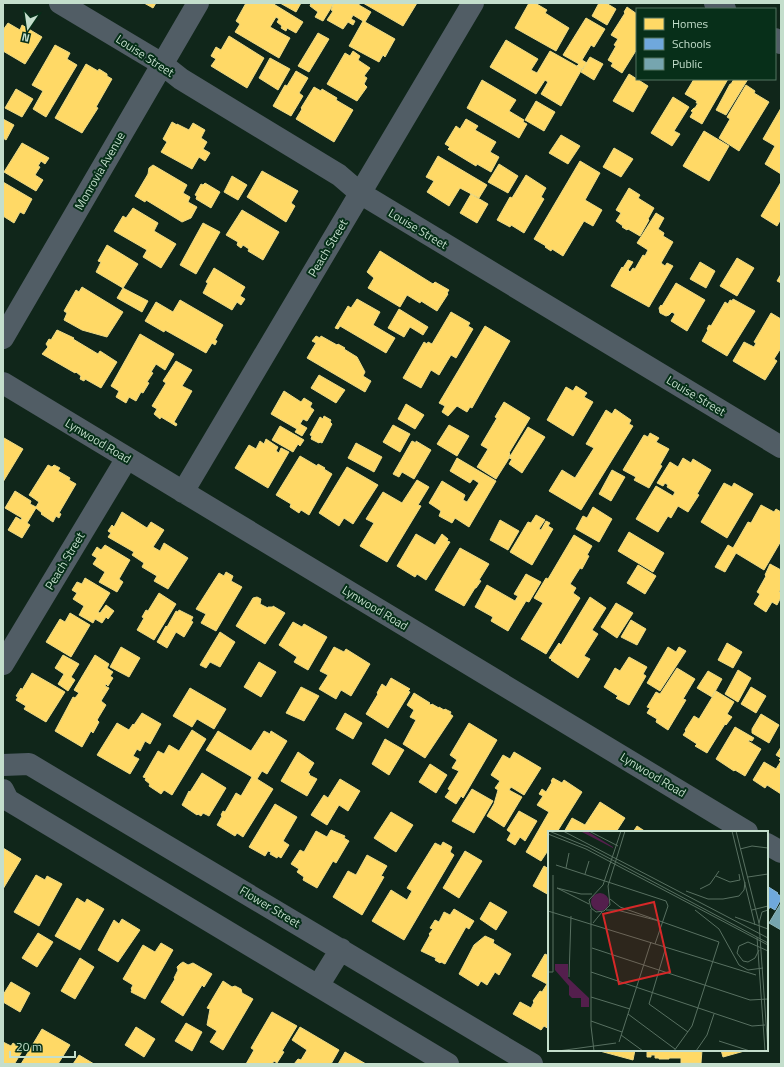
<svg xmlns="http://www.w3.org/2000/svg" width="784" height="1067" font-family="'Titillium Web',sans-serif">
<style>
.homes{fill:#ffd966;stroke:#edda85}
.schools{fill:#6fa8dc;stroke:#88b8d7}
.public{fill:#76a5af;stroke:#8db6b8}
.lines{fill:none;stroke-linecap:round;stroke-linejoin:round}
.minor{stroke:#515d65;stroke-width:22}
.labels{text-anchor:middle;stroke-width:4;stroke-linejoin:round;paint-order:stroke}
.street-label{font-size:12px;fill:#c4decc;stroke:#072f19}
.inset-road{fill:none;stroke:#587061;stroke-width:1}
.view{fill:#d62828;fill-opacity:0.15;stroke:#d62828;stroke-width:2}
.inset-edge{fill:none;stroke:#c4decc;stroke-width:2}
</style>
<rect width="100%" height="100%" fill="#10261a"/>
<!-- homes -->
<path class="homes" d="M144 3H156L153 8Z
M246 3H272L303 22 296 33 287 28 286 31 281 28 282 26 277 22 279 19 276 17 270 27 290 38 279 58 235 32 240 24 236 21Z
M280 3H301L296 12Z
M311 3H334L323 21 315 17 318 12 310 6Z
M334 3 359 4V5L371 12 365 22 395 39 385 57 383 55 379 62 349 46 363 21 353 15 351 19 355 21 353 25 348 22 343 29 327 20 333 11 331 10Z
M363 3H417L403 26Z
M529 3H535L547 10 545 13 569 28 556 51 515 28Z
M599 3H606L616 9 607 25 592 16Z
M627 7 637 14V49L622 73 611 66 613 63 608 60 616 46 614 45 618 39 611 35 625 13 624 12Z
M586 18 605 29 594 47 591 45 582 60 587 63 582 69 577 66 579 64 563 55Z
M8 23 20 30 22 25 42 37 25 64 3 51V30Z
M318 33 329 39 309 72 298 66Z
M229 36 264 58 247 88 211 66 216 59 211 56 216 47 221 50Z
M506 40 538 59 531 70 537 73 550 51 582 69 561 106 541 94 548 82 545 80 536 94 490 67Z
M55 45 70 53 67 59 77 65 46 117 33 109 43 91 32 85Z
M353 51 360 56 358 60 370 68 364 76 367 78 364 84 367 87 357 101 327 84 345 53 350 56Z
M590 57 603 64 594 80 581 72Z
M270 58 290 69 278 90 259 78Z
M86 64 98 71 99 69 107 74V76L112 79 96 107 98 108 82 133 55 118Z
M296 71 308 78 299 93 303 96 291 116 273 106 285 85 287 86Z
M629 74 648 86 633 112 613 101Z
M694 79H728L702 124 690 117 693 112 691 111 694 108H695L698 103H696L697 101 685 94Z
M734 79H748L726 115 716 110 730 84H731Z
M482 80 516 100 509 111 524 120 523 122 527 124 519 138 467 108Z
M746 85 755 91 754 93 769 102 739 151 719 138 730 119 727 117Z
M314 87 321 91 322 89 337 98 336 100 353 110 334 142 296 119 302 109 301 108Z
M16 89 33 99 22 117 5 108Z
M673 97 689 107 674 131 680 134 672 146 651 133Z
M536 101 555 112 544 131 525 120Z
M781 108V174L765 164 775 146 763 139Z
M3 119 14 125 6 140 3 138Z
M466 119 478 126 475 130 496 142 490 152 499 157 491 172 477 164 476 166 448 149 450 147 445 144 456 126 460 129Z
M172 122 177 125V124L189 130 193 123 205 130 201 138 207 142 203 149 210 153 205 161 199 157 192 169 161 152 167 142 163 139Z
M704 131 729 146 709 181 683 166Z
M561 135 580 146 568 164 549 153Z
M22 143 49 158 45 164 41 161 38 166 40 167 35 175 43 180 36 191 4 172Z
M614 148 633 159 621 177 603 167Z
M438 156 487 185 479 198 460 188 449 206 427 192 434 181 426 177Z
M580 161 600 173 585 200 602 210 593 226 584 221 563 256 552 249 551 251 545 247 546 246 534 239Z
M499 164 518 176 508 193 488 182Z
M153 165 187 185 183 193 190 197 188 202 197 207 191 218 182 222 146 200 145 202 135 196 148 174 149 168Z
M262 171 298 191 291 203 295 206 286 222 247 197Z
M526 175 546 188 541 197 544 199 524 233 511 225 510 227 497 220 510 197 512 198Z
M232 176 247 185 238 200 224 192Z
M3 182 32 199 24 214 20 212 14 223 3 216Z
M781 182V219L777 226 761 216Z
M205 183 220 192 211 208 196 199 197 196 195 195 201 184 203 185Z
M629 188 640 195 638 198 654 208 648 219 649 220 640 236 628 229 627 230 622 227 623 226 616 221 621 213 616 210Z
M471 194 488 204 477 223 460 213Z
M133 208 158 223 154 231 176 244 161 268 143 257 147 250 114 231 123 216 126 218Z
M242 210 279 232 263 260 248 251 249 249 243 245 241 248 237 245 238 242 226 235Z
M656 213 664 218 658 229 664 233 663 236 673 242 661 263 665 266 667 263 673 266 649 307 611 286 622 267 623 268 628 260 633 262 628 270 630 272 633 268 635 269 643 255 645 256 648 250 637 243Z
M203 223 220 232 196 274 180 265Z
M107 245 138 264 123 288 96 272 101 262 98 261Z
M380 251 433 284 435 282 449 290 447 293 448 294 437 311 421 301 420 303 407 295 400 307 368 288 374 278 367 272Z
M737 258 754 268 737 296 720 286Z
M700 262 715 271 706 288 690 279Z
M214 268 245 287 240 296 245 299 241 305 237 302 232 310 203 293 208 283 206 282Z
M781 274V283L777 281Z
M676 283 705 300 687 331 671 321 675 314 672 312 669 315 666 316 660 313 659 308 661 305 662 306Z
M82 287 123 312 107 337 82 330 64 320 67 313 64 311 76 290 79 292Z
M123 288 148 301 142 312 117 298Z
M357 299 380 312 373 325 395 338 386 353 340 326 338 329 335 328 348 306 351 308Z
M733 299 755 311 727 356 702 341 708 330 707 329 709 325 711 326 725 302 728 304 730 300 732 301Z
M180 300 223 325 215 340 217 341 215 345 212 343 206 353 165 330 164 332 145 321 156 302 173 312Z
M399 309 428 327 423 335 410 327 404 337 388 328Z
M451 312 470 323 468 326 473 329 456 358 451 355 439 375 431 370 421 388 403 378 424 342 427 344 428 342 432 344Z
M771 313 781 319V348L774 359 777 361 765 380 733 361 744 342 754 347 756 343 754 342Z
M485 326 510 341 472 408 470 407 467 412 457 406 448 416 442 412 445 406 439 403Z
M57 330 74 338 73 339 98 354 100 351 117 362 101 388 85 379 84 381 80 379 81 376 76 372 75 373 42 354 48 347 46 344 49 339 51 340Z
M140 334 174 354 165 370 156 364 151 372 153 373 147 382 149 383 143 393 141 392 136 401 129 397 126 403 116 397 119 391 111 386Z
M316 336 320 338 321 336 337 345 338 344 345 348 344 349 357 357 365 372 363 376 371 381 365 392 307 358 316 343 312 341Z
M176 361 192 370 182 386 192 391 174 422 177 424 176 426 161 417 160 419 154 414 157 409 152 406 166 383 163 381Z
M319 375 345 390 336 403 311 388Z
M576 386 587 393 584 397 593 402 573 436 547 420 566 387 573 391Z
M284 391 301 402 304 398 312 403 310 407 314 410 307 421 303 419 300 424 307 428 302 436 295 432 297 429 271 414Z
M504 402 530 418 509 453 510 454 508 460 496 479 477 467 488 449 481 445 497 418 495 417Z
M406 404 424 415 415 429 398 419Z
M615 409 631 420 629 424 633 426 581 510 549 491 562 470 575 478 594 448 586 444 606 410 612 414Z
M324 416 331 420 330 422 332 424 322 443 320 442 319 443 311 439 312 436 310 435 320 417 323 419Z
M393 425 410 434 400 452 383 442Z
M449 425 469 436 457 456 437 444Z
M280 426 304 440 300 446 298 444 293 452 272 440Z
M528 427 545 437 522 473 509 464 512 459 509 458Z
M650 433 659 438 656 442 669 449 660 465 662 466 649 488 634 480 636 477 623 470 644 435 648 437Z
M4 438 23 449 3 482V440Z
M266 439 278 447 276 451 279 453 281 448 289 452 268 488 235 468 249 445 256 449 260 441 264 444Z
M412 441 416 443V441L431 450 414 479 402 472 399 477 393 474Z
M356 443 382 457 374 472 348 458Z
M300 456 317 466 318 464 325 468 324 469 332 474 309 515 301 510 299 513 290 507 291 504 276 495Z
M457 458 496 481 469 527 455 518 452 523 439 516 441 511 429 503 442 481 465 495 463 500 467 502 479 483 473 479 470 483 450 471Z
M683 458 691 463 693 459 711 470 697 494 699 495 688 512 678 506 671 518 668 516 658 532 636 519 656 486 673 496 675 492 667 487 668 485 665 483 663 486 657 483 670 462 678 467Z
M48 465 52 467 54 465 60 468 58 471 70 478 69 480 76 484 59 513 61 514 59 518 56 516 53 522 41 514 42 513 36 508 27 523 30 525 22 538 8 530 16 517 21 520 22 518 5 508 15 491 31 501 30 504 36 507 39 502 29 495Z
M347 467 378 485 353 524 344 518 339 526 319 513Z
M612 470 625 477 611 501 599 494Z
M417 480 429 487 418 505 421 506 387 562 360 546 374 523 366 519 383 492 402 503Z
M724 483 732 487 734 483 753 494 727 538 701 522Z
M761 505 774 512 776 509 781 512V541L764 570 736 553 725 572 715 567 728 545 733 548 748 522 751 523Z
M593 507 612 519 599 542 576 529 583 516 587 518Z
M122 512 147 528 151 522 164 530 153 547 160 551 164 543 188 558 168 589 154 581 157 576 142 567 144 563 132 555 134 552 108 537 111 533 108 531 112 525 114 527Z
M536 515 545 520 539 529 541 530 546 521 550 523 548 526 553 529 532 565 510 552 528 522 531 523Z
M500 520 519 531 508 550 490 540Z
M629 532 664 553 653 572 618 551Z
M416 534 435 545 442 534 448 539 447 541 450 542 426 580 417 574 415 577 397 566Z
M574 535 592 546 587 555 589 556 582 569 580 568 570 584 576 588 573 593 580 598 546 654 521 639 543 603 534 598 546 578 548 579Z
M105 545 130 560 119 579 123 582 117 592 99 582 105 572 93 564 97 558 92 555 97 547 101 550Z
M460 548 489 564 479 580 481 581 476 588H475L464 606 435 590Z
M770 564 781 570V589L779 592 781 594V597L777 605 772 602 766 612 754 604 760 594 757 592 766 576 765 575Z
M638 565 656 576 645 594 627 583Z
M226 572 233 576 231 581 242 587 216 631 201 623 206 614 196 609 219 573 224 576Z
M526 574 541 582 529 602 526 601 508 631 491 621 493 617 475 607 487 585 515 601 518 596 514 594Z
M85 578 110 593 98 612 100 613 106 605 114 611 108 619 106 617 102 623 95 619 93 623 79 615 84 606 73 599 77 593 72 590 77 582 82 584Z
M159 593 176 604 154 640 137 630 144 618 142 617 146 610 148 611Z
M257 597 261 599 260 604 268 608V607H273V606L285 613 265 644 236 626 253 598Z
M590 597 606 608 592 630 598 634 584 656 590 659 578 678 551 660 552 659 549 658 559 643 561 645Z
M616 603 633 613 617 638 601 627Z
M179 610 193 617 191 621 193 622 184 637 176 632 167 648 157 642 166 626 167 627 176 611 178 612Z
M70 613 90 625 71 657 46 642 60 619 65 622Z
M631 620 646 629 637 645 621 637Z
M293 622 302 627 304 624 327 637 308 670 294 662 297 657 279 645Z
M220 632 235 642 220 667 210 662 206 668 200 665Z
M727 643 742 652 733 668 718 660Z
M121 647 140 658 129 677 110 667Z
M334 647 344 652 346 649 370 664 351 696 341 690 336 699 319 689 328 675 320 671Z
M668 647 676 652 679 647 686 651 660 691 647 683Z
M63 655 79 664 71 677 75 680 68 691 58 684 64 674 55 668Z
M95 655 109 664 107 668 113 672 110 676 113 678 108 686 106 684 105 686 109 688 101 701 106 705 97 720 99 722 93 733 91 731 82 747 55 731 73 697 75 698 79 693 74 690Z
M629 657 647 667 643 674 646 676 629 705 616 698 618 696 604 687 615 668 620 671Z
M259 662 276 672 261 697 244 687Z
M677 668 695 679 683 699 686 700 668 730 656 722 657 719 647 713 650 708 647 707 656 692 660 694Z
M738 670 751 678 738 702 725 694Z
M708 671 722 679 712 697 697 688Z
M32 673 65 692 46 722 24 709 26 706 16 700 18 697 16 696 21 688 22 690Z
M391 678 410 689 408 691 410 692 388 728 366 714 378 694 377 693 382 684 386 687Z
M301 687 319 696 304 721 286 713Z
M751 687 766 696 756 713 741 704Z
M190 688 226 709 214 729 197 719 192 727 173 716Z
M716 691 734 702 727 714 732 717 726 725 725 724 707 753 695 746 697 744 683 735 686 731 685 730 694 716 699 719Z
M414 693 430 703 429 704 431 705 432 704 439 708V707L444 710 445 709 451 712 450 714 453 716 425 758 403 744 416 720 410 717 414 710 407 705Z
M142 713 161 724 150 744 145 741 140 751 137 749 133 756 139 759 130 774 97 755 117 723 129 730 133 724 134 725Z
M345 713 362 723 353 739 336 729Z
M761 714 779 725 769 743 752 733V729Z
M469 723 497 740 463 798 461 796 456 804 445 797 450 790 448 789 459 771 452 768 457 760 450 755Z
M735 727 754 738 752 741 749 740 748 741 761 749 745 776 735 770 734 771 716 759Z
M192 730 206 739 172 795 164 790 161 794 149 786 150 784 145 780 146 778 143 777 158 751 164 754 169 745 179 751Z
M218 731 251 751 264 731 270 734 271 731 287 741 267 774 262 771 257 779 273 789 243 837 237 833 235 836 217 825 222 816 221 815 223 811 225 812 236 793 241 796 252 777 206 750Z
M385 739 404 750 389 775 372 764Z
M781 747V794L767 785 765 788 753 780 764 762 776 769 781 761 779 760 781 758 776 755Z
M298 752 314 763 308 773 310 774 309 775 317 779 307 796 281 781Z
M514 752 541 768 524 795 511 787 509 790 522 797 504 827 487 816 494 804 498 790 495 788 500 781 491 775 503 755 510 759Z
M430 764 447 775 436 793 419 782Z
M202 773 226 788 209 816 203 813 201 816 198 814 197 815 182 805 189 791 190 792Z
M553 778 562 783 564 780 582 792 557 832H549V849L541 861 526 852 549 812 537 805 543 796 539 794 542 789 546 792 552 782 551 781Z
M340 779 360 791 348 811 339 805 327 825 311 815 324 795 328 798Z
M472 789 493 801 474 833 452 821Z
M600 802 625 818 616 832H564L572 818 585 825Z
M275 804 297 817 283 841 289 845 281 858 278 856 277 858 270 854 271 852 268 851 265 856 249 847Z
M519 811 537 821 525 841 520 837 515 845 507 840 511 833 507 830Z
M391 812 413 825 396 852 374 838Z
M637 826 646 832H633Z
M331 830 345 836 344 838 349 841 336 863 333 861 317 888 303 880 304 877 297 872 299 869 291 864 300 850 304 852 316 831 327 837Z
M443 842 452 847 450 852 454 855 404 940 372 921 391 890 407 900 412 891 407 888 435 843 441 846Z
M3 848 21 859 3 889Z
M465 851 482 861 459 898 443 888Z
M367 855 387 866 381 876 384 877 362 915 333 897 348 871 356 875Z
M544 866 549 869V895L533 886Z
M36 875 45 880 47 876 62 884 39 926 14 912Z
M77 898 85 903 87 899 104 909 80 950 55 936Z
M490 902 507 912 496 930 480 919Z
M454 909 474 921 469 929 466 927 445 964 441 962 440 963 435 960 436 958 421 951 430 935 429 934 433 929 430 928 435 920 439 922 444 912 450 915Z
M122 919 140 930 118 962 98 950 114 920 119 924Z
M38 933 53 942 37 967 22 958Z
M485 936 494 940 493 943 511 954 499 975 495 972 487 985 481 981 478 986 459 974 474 945Z
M161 943 173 950 145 999 131 992 132 990 131 989 133 985 123 979 143 945 155 952Z
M545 954 549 956V1029L544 1026 541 1030 513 1014 520 1002 531 1008 534 1002 533 1001 540 991 542 992 547 984 532 976Z
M80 958 94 967 75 999 61 991Z
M183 962 188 965 193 963 212 974 204 987 202 985 183 1016 161 1002 175 979 174 978 178 970 177 967 180 964Z
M223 981 232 987 235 986 241 989 242 993 253 999 223 1050 210 1042 217 1031 207 1025 210 1009 207 1008Z
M11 982 30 993 20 1012 3 1002V995Z
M272 1012 297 1026 282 1051 284 1052 277 1063 274 1061 272 1064H246L254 1050 251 1048Z
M186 1023 202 1032 192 1051 175 1041Z
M136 1027 155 1039 144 1057 125 1045Z
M300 1027 339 1050 331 1064H294L298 1059 301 1060 307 1050 292 1040Z
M42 1029 70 1045 58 1064H21Z
M3 1042 11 1046 13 1043 23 1050 15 1063 3 1064Z
M596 1050H635L633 1060Z
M647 1050H702L701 1063H681V1058H669V1059H659V1058H655V1055H651V1057H647Z
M721 1050H748L723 1057Z
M345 1052 366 1064H338Z
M79 1055 94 1064H73Z"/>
<!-- schools -->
<path class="schools" d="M767 886 778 893 777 894 781 896V899L775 910 770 907 767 912Z"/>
<!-- public -->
<path class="public" d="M781 903V930L769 923Z"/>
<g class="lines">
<!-- minor -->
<path class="minor" d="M60 3 162 64 181 79 339 175 360 193 781 447
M715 3 725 9
M775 39 781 43
M3 338 198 3
M3 383 747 832
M183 492 473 3
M3 664 127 458
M3 765 29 764 532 1064
M3 790 8 800 448 1064
M767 844 781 852
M318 986 341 949"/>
</g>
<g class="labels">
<!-- street labels -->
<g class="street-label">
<text transform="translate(145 56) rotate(33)" y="4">Louise Street</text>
<text transform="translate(100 171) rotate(-60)" y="4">Monrovia Avenue</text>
<text transform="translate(418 229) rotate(31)" y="4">Louise Street</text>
<text transform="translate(328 248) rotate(-59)" y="4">Peach Street</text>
<text transform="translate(696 396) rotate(31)" y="4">Louise Street</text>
<text transform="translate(98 441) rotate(31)" y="4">Lynwood Road</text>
<text transform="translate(65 561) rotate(-59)" y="4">Peach Street</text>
<text transform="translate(375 608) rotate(31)" y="4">Lynwood Road</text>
<text transform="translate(653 775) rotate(31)" y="4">Lynwood Road</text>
<text transform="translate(270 907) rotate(31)" y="4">Flower Street</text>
</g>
</g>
<!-- overview -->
<g transform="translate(548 831)">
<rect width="220" height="220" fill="#10261a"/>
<path d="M32 0H39L65 16V17ZM43 71a9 9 0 1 1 18 0a9 9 0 1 1-18 0ZM7 133H20V147L41 167V176H33V167H24L21 164V155L7 139Z" fill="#541f4d"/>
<path class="inset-road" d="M1 0 40 16 220 112M15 0 220 107M41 0 70 15M73 0 55 54 41 69 43 77 48 81 56 80 62 74 60 55 77 0M184 0 207 94M188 0 211 92 220 220M0 3 38 18 220 114M192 18 204 15 220 17M8 34 118 70 120 75 107 113M18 37 21 22M37 43 41 30M168 45 182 51 192 49 191 43M200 46 220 43M152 58 162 53 171 40M138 60 160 68H175L191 65 196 59 197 51M62 68 72 76 171 111 144 195 126 220M41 73 9 57 33 63H44M43 78V195L46 220M58 79H69L111 90M147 79 171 98 191 134 200 139 215 137M204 79 220 75M0 80 208 144M187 86 220 98M45 92 54 81M211 92 214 81 220 79M209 106 217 220M118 116 101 173 140 201M44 117 202 169 220 168M211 119 207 127 200 131 195 130 189 122 191 115 200 111 220 120M0 141H5V44M43 141 204 195 217 194M21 146 23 85M43 166 82 178M80 183 127 218M43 190 74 201M73 204 95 220M171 210 202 220M71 211 103 111M10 220 68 212M148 220 159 204 166 183"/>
<path class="view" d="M106 71 122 141 71 153 55 83Z"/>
<rect width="220" height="220" class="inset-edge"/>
</g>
<!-- border -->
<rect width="784" height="1067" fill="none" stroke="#c4decc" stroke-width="8"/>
<!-- legend -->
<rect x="636" y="8" width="140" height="72" fill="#072f19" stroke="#537561"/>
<rect x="644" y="18" width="20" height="12" fill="#ffd966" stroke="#537561"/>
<text x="672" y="28" font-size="12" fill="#c4decc">Homes</text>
<rect x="644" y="38" width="20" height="12" fill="#6fa8dc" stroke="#537561"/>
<text x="672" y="48" font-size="12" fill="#c4decc">Schools</text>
<rect x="644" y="58" width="20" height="12" fill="#76a5af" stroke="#537561"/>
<text x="672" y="68" font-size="12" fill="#c4decc">Public</text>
<!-- north arrow -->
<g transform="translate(28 28) rotate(193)" stroke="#072f19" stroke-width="3" paint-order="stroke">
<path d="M0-3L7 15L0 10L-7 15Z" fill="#c4decc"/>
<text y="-6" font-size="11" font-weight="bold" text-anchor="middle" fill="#c4decc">N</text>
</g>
<!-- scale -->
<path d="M10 1051v6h65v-6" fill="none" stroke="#c4decc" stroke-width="2"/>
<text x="16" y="1051" font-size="12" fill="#c4decc" stroke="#072f19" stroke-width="3" paint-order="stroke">20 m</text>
</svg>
